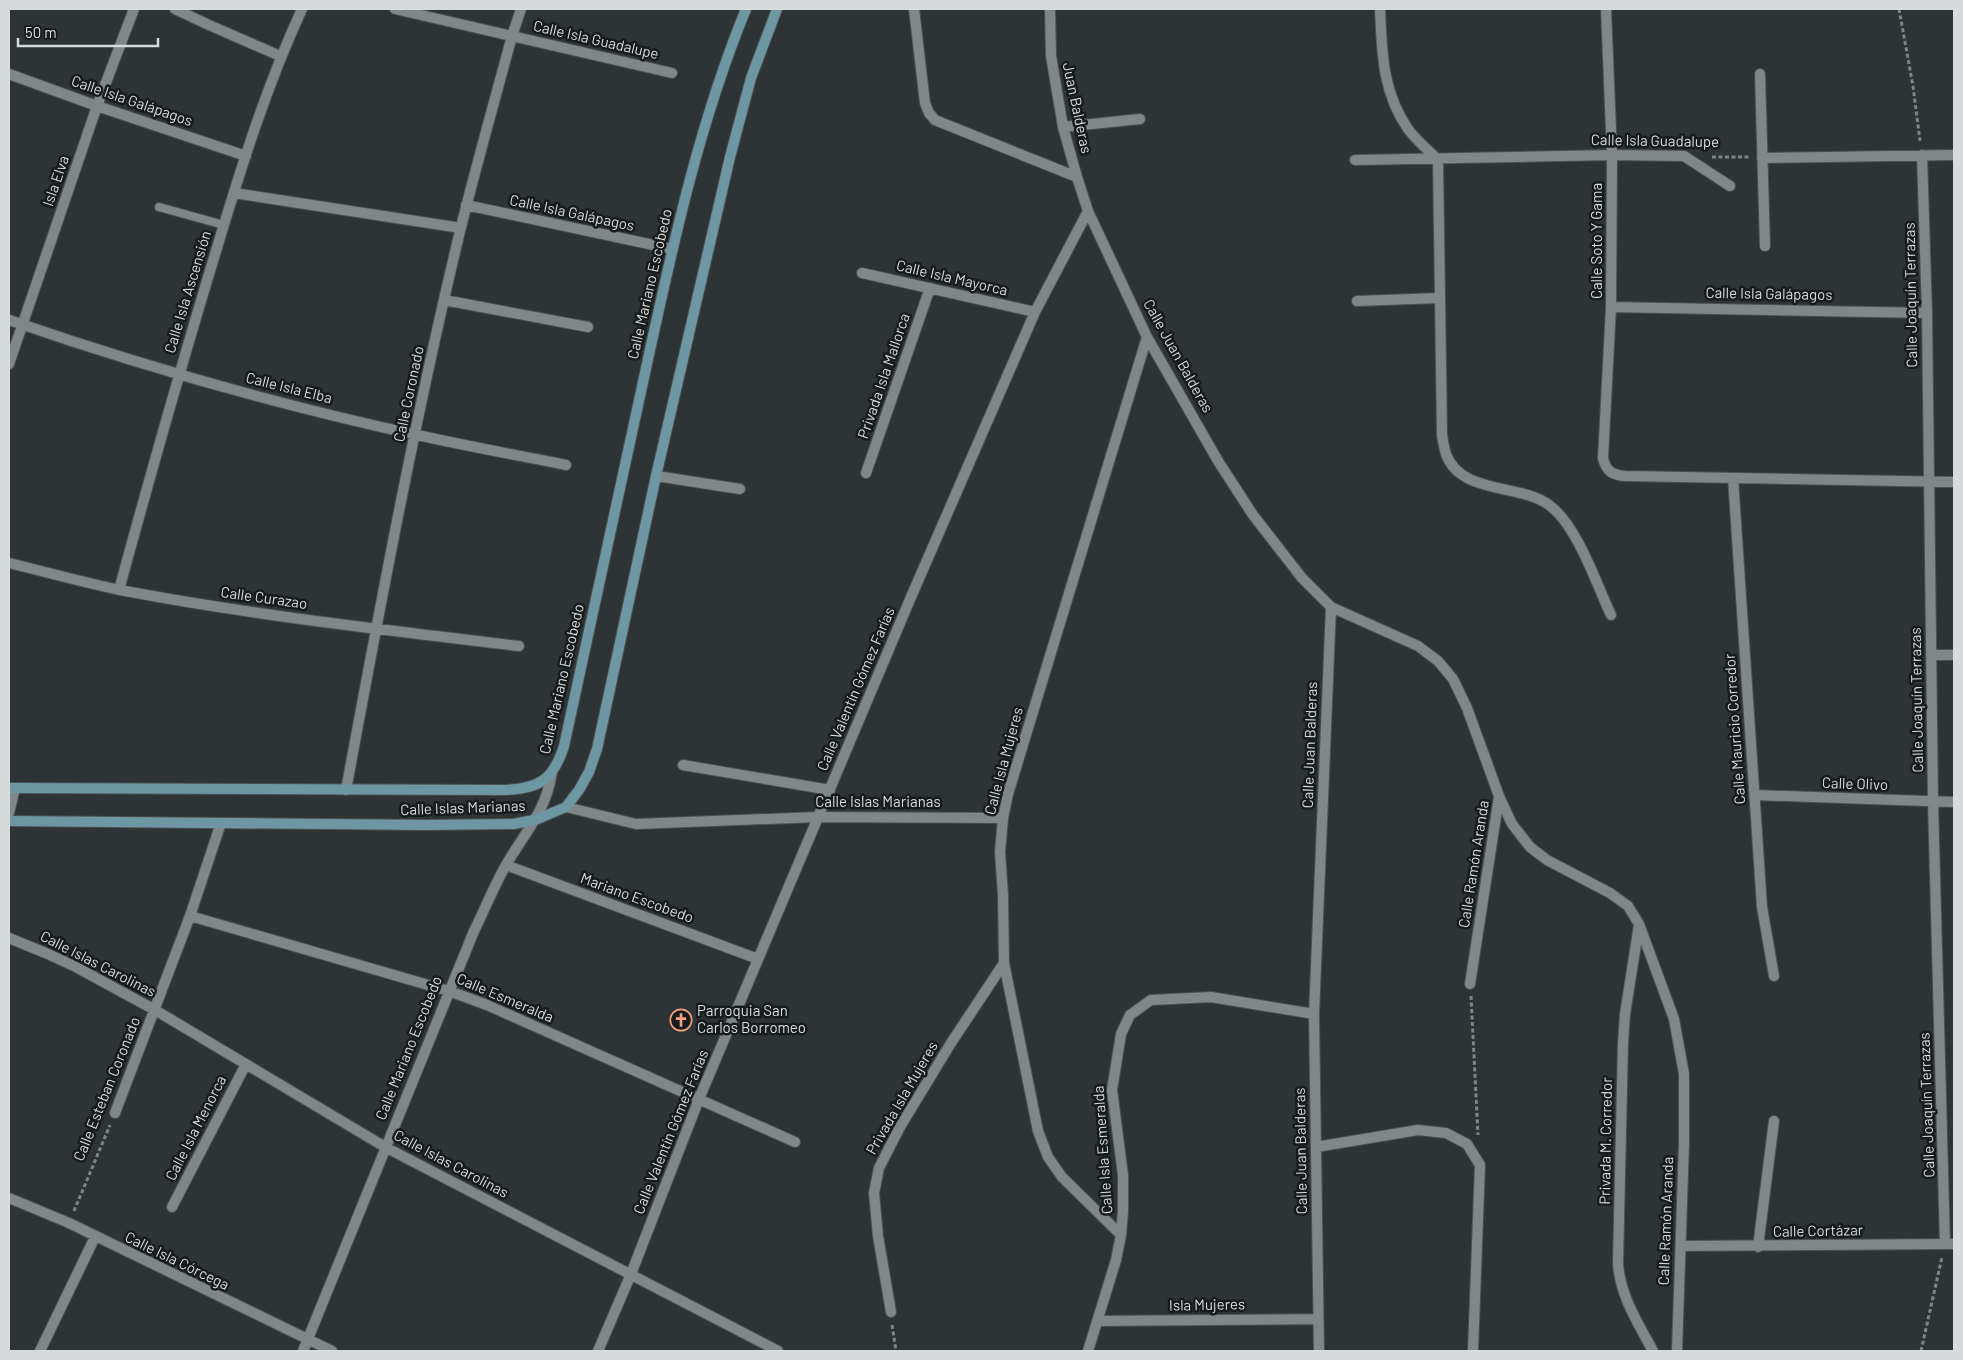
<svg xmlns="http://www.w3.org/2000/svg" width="1963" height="1360" font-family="Barlow,sans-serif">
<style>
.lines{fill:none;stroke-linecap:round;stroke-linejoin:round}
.service-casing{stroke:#4c5152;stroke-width:10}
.pedestrian-casing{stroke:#4c5152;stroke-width:12}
.minor-casing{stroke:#4c5152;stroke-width:12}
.secondary-casing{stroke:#4c5152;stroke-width:12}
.path{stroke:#7f8486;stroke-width:3;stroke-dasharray:4 2.5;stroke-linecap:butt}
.service{stroke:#808789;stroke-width:8}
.pedestrian{stroke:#808789;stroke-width:10}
.minor{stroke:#808789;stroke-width:10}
.secondary{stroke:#6f97a3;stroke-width:10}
.labels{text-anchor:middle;stroke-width:5;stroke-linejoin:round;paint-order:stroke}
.street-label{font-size:15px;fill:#d7dbdc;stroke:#181b1c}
.poi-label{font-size:15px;fill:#d7dbdc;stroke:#181b1c;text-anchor:start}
</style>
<rect width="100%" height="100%" fill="#2e3436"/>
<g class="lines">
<!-- service casing -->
<g class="service-casing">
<path id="service" d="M159 207 224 225"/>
</g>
<!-- pedestrian casing -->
<g class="pedestrian-casing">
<path id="pedestrian" d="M566 807 636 824 818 817 1003 818"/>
</g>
<!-- minor casing -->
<g class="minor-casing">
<path id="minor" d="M175 9 209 25 280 56
M395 9 672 73
M914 9 925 103 929 113 935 120 1077 177
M1050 9 1051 56 1063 127 1077 177 1088 211 1147 337 1218 461 1253 515 1302 578 1331 607 1314 1014 1319 1351
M1380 9C1382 51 1382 92 1408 129 1416 140 1428 150 1438 160L1442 435C1443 441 1444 448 1446 454 1461 495 1519 483 1549 505 1577 525 1596 583 1611 615
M1606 9 1612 155 1611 307 1603 458C1606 471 1612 475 1625 476L1954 482
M9 74 97 106 246 156
M1760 74 1765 246
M1063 127 1140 119
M1922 155 1927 313 1933 802 1945 1244
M1762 158 1954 155
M1355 160 1612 155 1684 156 1730 186
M234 193 461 228
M466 205 672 249
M862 273 1035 312
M444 300 588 327
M1357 301 1439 298
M1611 307 1927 313
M9 320C142 366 279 405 417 435 467 446 516 455 566 465
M9 364 97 106 134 9
M866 473 930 288
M656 476 740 489
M1733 478 1762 907 1774 976
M9 563C46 572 82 582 120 590 251 615 385 630 519 646
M119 590C150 476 182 363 216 251 241 168 266 87 302 9
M1331 607 1418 646 1438 661 1453 679 1467 708 1499 796 1512 824 1530 847 1547 860 1610 893 1628 906 1639 924 1674 1019 1684 1074V1143L1677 1351
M1931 655H1954
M683 765 830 790
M346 790C381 601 416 413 461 227 477 163 495 99 512 36L521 9
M1755 795 1954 802
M9 813 15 788
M506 865 758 959
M190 916 449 991 487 1005 795 1142
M1639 925 1625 1014 1623 1043 1618 1263C1620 1296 1638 1323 1653 1351
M9 938 48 954 76 967 155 1010 385 1147 778 1351
M1470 984 1499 797
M115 1113 190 916 221 823
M1316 1147 1418 1130 1446 1133 1467 1144 1480 1165 1473 1351
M9 1198 69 1223 332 1351
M172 1207 246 1064
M1121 1235 1062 1177 1048 1157 1038 1131 1004 963 1003 895 1000 852 1003 818 1008 794 1147 337
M1681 1246 1954 1244
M1758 1247 1774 1121
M891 1312 878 1236 874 1193 879 1168 900 1127 951 1043 1004 963
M1097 1321 1318 1319
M40 1351 95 1237
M303 1351 474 931C485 909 494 886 506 865 525 832 546 812 552 772
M598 1351 631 1274 699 1099 911 597 1035 312 1088 211
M1088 1351 1116 1260 1121 1235 1123 1211V1175L1112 1090 1121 1034 1130 1015 1151 1000 1211 997 1314 1014"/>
</g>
<!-- secondary casing -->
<g class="secondary-casing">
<path id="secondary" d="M9 788 503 790C538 789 553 781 564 746 591 622 618 497 645 373 672 249 698 126 746 9
M9 821 425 825 513 824 535 820 566 807 579 790 589 772 597 749 656 476 730 157 751 78 777 9"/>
</g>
<!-- path -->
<path class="path" d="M1899 9 1913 86 1920 141
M1712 157H1750
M1471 996 1478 1135
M74 1211 110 1125
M892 1325 896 1351
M1921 1351 1942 1257"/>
<!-- service -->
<use href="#service" class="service"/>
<!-- pedestrian -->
<use href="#pedestrian" class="pedestrian"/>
<!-- minor -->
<use href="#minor" class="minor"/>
<!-- secondary -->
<use href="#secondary" class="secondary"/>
</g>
<!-- icons -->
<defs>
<g id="church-ring" transform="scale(1.125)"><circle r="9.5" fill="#181b1c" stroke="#f2a081" stroke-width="1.5"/><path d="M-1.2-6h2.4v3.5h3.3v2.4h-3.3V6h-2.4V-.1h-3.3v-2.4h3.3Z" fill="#f2a081"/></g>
</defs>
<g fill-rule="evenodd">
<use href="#church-ring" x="681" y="1020"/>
</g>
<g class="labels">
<!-- street labels -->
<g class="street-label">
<text transform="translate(596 40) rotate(13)" y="5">Calle Isla Guadalupe</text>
<text transform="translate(132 101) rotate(19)" y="5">Calle Isla Galápagos</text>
<text transform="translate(1077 108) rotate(78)" y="5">Juan Balderas</text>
<text transform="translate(1655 141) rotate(1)" y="5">Calle Isla Guadalupe</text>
<text transform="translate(56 181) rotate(-71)" y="5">Isla Elva</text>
<text transform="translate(572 213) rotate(12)" y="5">Calle Isla Galápagos</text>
<text transform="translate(1597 241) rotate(-90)" y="5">Calle Soto Y Gama</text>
<text transform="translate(952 278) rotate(13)" y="5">Calle Isla Mayorca</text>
<text transform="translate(650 284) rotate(-77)" y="5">Calle Mariano Escobedo</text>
<text transform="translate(188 292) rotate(-73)" y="5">Calle Isla Ascensión</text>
<text transform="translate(1769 294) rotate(1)" y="5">Calle Isla Galápagos</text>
<text transform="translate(1911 295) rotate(-91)" y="5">Calle Joaquín Terrazas</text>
<text transform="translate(1178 356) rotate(61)" y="5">Calle Juan Balderas</text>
<text transform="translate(884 376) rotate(-71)" y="5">Privada Isla Mallorca</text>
<text transform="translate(289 388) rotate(14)" y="5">Calle Isla Elba</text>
<text transform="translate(409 394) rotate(-78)" y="5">Calle Coronado</text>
<text transform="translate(264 598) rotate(8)" y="5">Calle Curazao</text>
<text transform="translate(562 679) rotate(-77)" y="5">Calle Mariano Escobedo</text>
<text transform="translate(856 689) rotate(-67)" y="5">Calle Valentín Gómez Farías</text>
<text transform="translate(1917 700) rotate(-91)" y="5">Calle Joaquín Terrazas</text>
<text transform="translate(1735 729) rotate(-94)" y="5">Calle Mauricio Corredor</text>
<text transform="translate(1310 745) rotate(-88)" y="5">Calle Juan Balderas</text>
<text transform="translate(1004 761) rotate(-75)" y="5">Calle Isla Mujeres</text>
<text transform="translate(1855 784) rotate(2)" y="5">Calle Olivo</text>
<text x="878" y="807">Calle Islas Marianas</text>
<text transform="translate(463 808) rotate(-2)" y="5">Calle Islas Marianas</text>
<text transform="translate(1474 864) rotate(-81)" y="5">Calle Ramón Aranda</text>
<text transform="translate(637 898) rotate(20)" y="5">Mariano Escobedo</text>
<text transform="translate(98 964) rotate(27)" y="5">Calle Islas Carolinas</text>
<text transform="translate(505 998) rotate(23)" y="5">Calle Esmeralda</text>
<text transform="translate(409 1048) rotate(-68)" y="5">Calle Mariano Escobedo</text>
<text transform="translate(107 1089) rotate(-68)" y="5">Calle Esteban Coronado</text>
<text transform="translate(902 1098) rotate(-60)" y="5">Privada Isla Mujeres</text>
<text transform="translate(1927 1105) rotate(-92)" y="5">Calle Joaquín Terrazas</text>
<text transform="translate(196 1128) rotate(-63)" y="5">Calle Isla Menorca</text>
<text transform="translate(671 1132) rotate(-68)" y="5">Calle Valentín Gómez Farías</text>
<text transform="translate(1606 1141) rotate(-89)" y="5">Privada M. Corredor</text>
<text transform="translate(1103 1150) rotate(-94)" y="5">Calle Isla Esmeralda</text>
<text transform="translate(1301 1151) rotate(-91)" y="5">Calle Juan Balderas</text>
<text transform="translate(451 1164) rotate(28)" y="5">Calle Islas Carolinas</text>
<text transform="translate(1666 1221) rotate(-88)" y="5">Calle Ramón Aranda</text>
<text transform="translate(1818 1231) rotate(-1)" y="5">Calle Cortázar</text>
<text transform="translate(177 1261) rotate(26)" y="5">Calle Isla Córcega</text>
<text transform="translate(1207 1305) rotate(-1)" y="5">Isla Mujeres</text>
</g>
<!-- poi labels -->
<g class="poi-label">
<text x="697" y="1016">Parroquia San<tspan x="697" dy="17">Carlos Borromeo</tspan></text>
</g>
</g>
<!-- border -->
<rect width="1963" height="1360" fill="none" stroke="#d7dbdc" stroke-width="20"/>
<!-- scale -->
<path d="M18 38v8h140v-8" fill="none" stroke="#d7dbdc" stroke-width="2.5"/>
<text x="25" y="38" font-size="15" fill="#d7dbdc" stroke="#181b1c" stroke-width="4" paint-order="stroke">50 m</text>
</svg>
